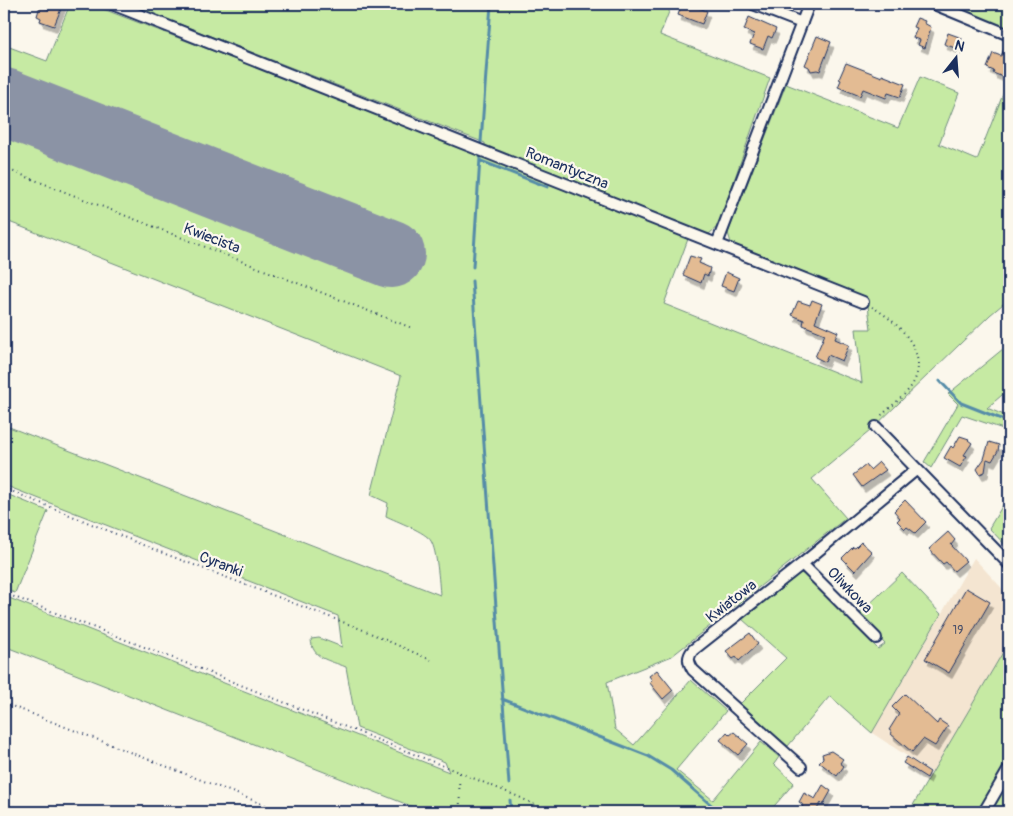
<svg xmlns="http://www.w3.org/2000/svg" width="1013" height="816" font-family="Pangolin,sans-serif">
<style>
.built{fill:#f4e5d1}
.green{fill:#c6eaa3;stroke:#708c80}
.lines{fill:none;stroke-linecap:round;stroke-linejoin:round}
.stream{stroke:#558ca8;stroke-width:3}
.runway{stroke:#8b93a5;stroke-width:68}
.building{fill:#e3bb93;stroke:#1b2f5e;filter:url(#shadow)}
.minor-casing{stroke:#1b2f5e;stroke-width:14}
.path{stroke:#1b2f5e;stroke-width:2;stroke-dasharray:1 4;stroke-linecap:butt}
.minor{stroke:#fbf7ec;stroke-width:10}
.labels{text-anchor:middle;stroke-width:4.5;stroke-linejoin:round;paint-order:stroke}
.number-label{font-size:12px;fill:#4d526b}
.street-label{font-size:15px;fill:#1b2f5e;stroke:#fbf7ec}
</style>
<defs>
<filter id="shadow"><feDropShadow dx="3" dy="5.5" stdDeviation="0" flood-color="#0004"/></filter>
</defs>
<rect width="100%" height="100%" fill="#fbf7ec"/>
<filter id="ink" filterUnits="userSpaceOnUse"><feTurbulence type="fractalNoise" baseFrequency=".02" numOctaves="2"/><feDisplacementMap in="SourceGraphic" scale="10" xChannelSelector="R" yChannelSelector="G"/><feConvolveMatrix kernelMatrix="1 2 1 2 8 2 1 2 1" color-interpolation-filters="sRGB"/></filter>
<g filter="url(#ink)">
<!-- built -->
<path class="built" d="M974 558 1009 596V642L933 773 872 733Z"/>
<!-- green -->
<path class="green" d="M70 4H90L338 99 684 234 688 239 664 304 862 383 856 329H871L867 298 736 246 731 243 728 233 786 84 898 128 920 77 959 93 939 144 977 160 1009 79V299L990 315 870 431 812 479 846 518 672 656 607 682 615 729 634 745 691 680 726 711 676 770 713 800 761 742 779 757 774 764 794 783 769 812H426L4 646V596L449 772 445 762 357 728 346 667C329 660 312 659 311 639L319 638 342 647 338 616 4 485V425L440 595C439 582 437 551 431 541 426 532 396 521 386 516L388 503 371 495 401 376 4 220V45L47 61Z
M128 4H672L660 35 770 78 718 226 709 234 701 233 485 147V143Z
M943 4H1009V31Z
M1009 344V389L987 408 1009 417V431L962 415 931 468 924 462 958 404 948 394Z
M4 493 48 511 15 593 4 589Z
M1009 495V549L989 528Z
M800 573 806 575 878 649 885 644 858 615 902 573 941 614 872 733 830 696 788 746 740 704 786 658 742 619Z
M1009 642V761L979 812H909Z
M1009 773V812H986Z"/>
<g class="lines">
<!-- stream -->
<path class="stream" d="M481 142 491 4
M481 161 548 187
M473 267 480 158
M472 281 509 784
M940 381 961 403 1009 422
M502 699 648 756 671 770 719 812
M510 800 511 812"/>
<!-- runway -->
<path class="runway" d="M4 102 391 254"/>
</g>
<!-- building -->
<path class="building" d="M52 4H63L54 26 40 21 41 18 37 16 40 6 50 10Z
M682 4H700L699 8 707 11 702 24 678 15Z
M749 17 776 29 772 38 768 36 763 49 750 44 754 34 744 30Z
M917 18 925 21 924 23 931 27 925 48 918 45 920 40 913 38 917 28 913 27Z
M948 33 962 38 958 49 944 44Z
M817 36 831 42 820 71 817 70 811 71 809 67 805 65Z
M1007 42H1009V63L1003 77 993 73 994 71 987 68 993 53 1001 56Z
M846 63 882 77V75L905 84 900 97 888 93 886 98 863 89 860 96 838 87 841 80 839 79Z
M690 256 701 259 699 263 710 268 708 276 704 274 701 283 683 275Z
M726 272 739 278 734 291 721 286Z
M812 300 822 304 815 322 838 332 835 339 849 345 842 361 828 355 825 362 815 357 825 334 803 325 804 320 792 315 798 301 810 305Z
M960 436 969 439 968 440 972 443 964 455 967 456 960 467 944 458 951 446 953 448Z
M989 442 999 445 998 451 992 461 987 459 985 472 980 474 977 469 984 459Z
M879 462 886 470 862 487 853 475 866 465 870 470Z
M905 500 926 522 915 533 907 527 905 529 897 521 900 518 894 511Z
M948 532 955 540 951 545 966 561 954 571 946 562 943 564 929 549Z
M861 542 872 552 855 571 842 558 853 547 855 548Z
M966 588 990 602 949 673 925 659Z
M750 633 758 644 739 661 736 657 733 659 726 651Z
M657 670 673 690 663 699 649 682 652 680 649 676Z
M905 694 937 724 939 720 948 726 935 746 923 739 912 752 891 734 892 732 889 730 899 714 892 707Z
M727 732 730 735 734 732 748 744 738 755 720 740Z
M831 751 843 759 840 763 844 766 837 776 819 762 823 758 822 754Z
M907 757 930 772 927 778 903 763Z
M823 785 831 791 823 805 821 803 815 812H804L802 804 799 802 804 793 815 799Z"/>
<g class="lines">
<!-- minor casing -->
<g class="minor-casing">
<path id="minor" d="M112 4 863 302
M753 4 802 23
M934 4 1009 35
M717 244 809 4
M876 427 1009 564
M802 564 876 638
M801 767 693 670C688 662 687 657 693 650L802 564 917 469
M984 812 1009 769"/>
</g>
<!-- path -->
<path class="path" d="M4 168 412 328
M872 307C897 321 932 353 912 385 906 395 890 407 882 415L881 419
M4 488 155 550 361 629 431 660
M4 593 178 660 446 767 519 797 547 811
M4 703 283 812
M459 773 460 812"/>
<!-- minor -->
<use href="#minor" class="minor"/>
</g>
</g>
<g class="labels">
<!-- number labels -->
<g class="number-label">
<text x="958" y="634">19</text>
</g>
<!-- street labels -->
<g class="street-label">
<text transform="translate(567 168) rotate(22)" y="5">Romantyczna</text>
<text transform="translate(212 238) rotate(21)" y="5">Kwiecista</text>
<text transform="translate(221 564) rotate(21)" y="5">Cyranki</text>
<text transform="translate(850 590) rotate(46)" y="5">Oliwkowa</text>
<text transform="translate(731 601) rotate(-38)" y="5">Kwiatowa</text>
</g>
</g>
<!-- margin -->
<rect width="1013" height="816" fill="none" stroke="#fbf7ec" stroke-width="20"/>
<rect x="10" y="10" width="993" height="796" fill="none" stroke="#1b2f5e" stroke-width="2" filter="url(#ink)"/>
<!-- north arrow -->
<g transform="translate(956 58) rotate(17)" stroke="#fbf7ec" stroke-width="4" paint-order="stroke">
<path d="M0-4L9 19L0 12L-9 19Z" fill="#1b2f5e"/>
<text y="-8" font-size="14" font-weight="bold" text-anchor="middle" fill="#1b2f5e">N</text>
</g>
</svg>
